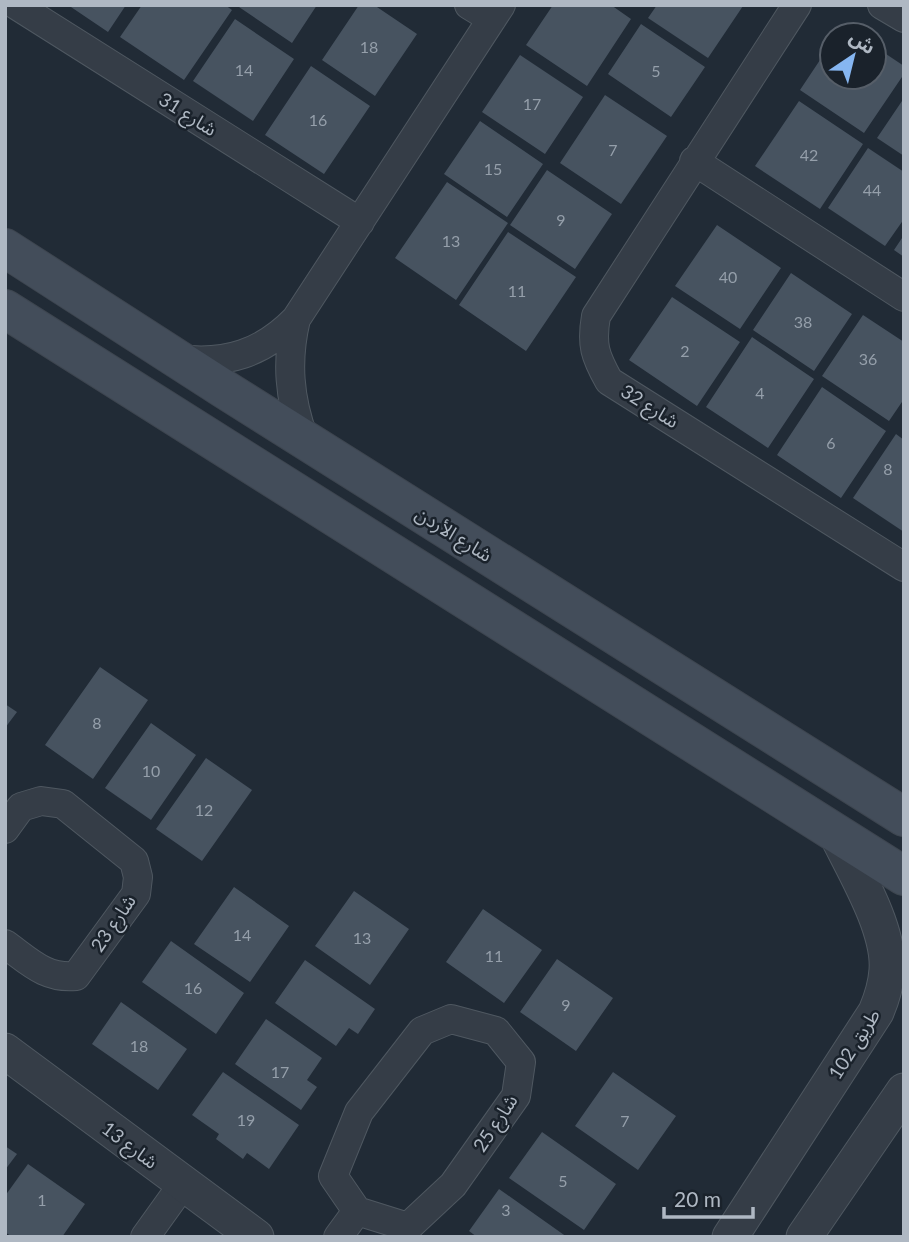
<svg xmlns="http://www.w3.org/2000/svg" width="909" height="1242" font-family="Lato,'Noto Sans Arabic',sans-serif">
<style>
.building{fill:#475360}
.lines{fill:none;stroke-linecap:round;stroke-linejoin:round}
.minor-casing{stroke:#4f5861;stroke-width:30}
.tertiary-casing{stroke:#4f5861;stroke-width:37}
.secondary-casing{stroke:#3e4650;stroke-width:40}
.minor{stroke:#353d47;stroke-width:28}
.tertiary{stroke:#353d47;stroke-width:35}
.secondary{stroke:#434d5a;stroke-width:38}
.labels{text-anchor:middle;stroke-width:5;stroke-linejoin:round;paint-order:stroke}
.number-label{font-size:16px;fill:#959faa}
.street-label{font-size:19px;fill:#afb8c3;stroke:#1a222b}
</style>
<rect width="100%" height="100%" fill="#212b36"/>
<!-- building -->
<path class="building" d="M68 5H126L108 32Z
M142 5H225L232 10 184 80 120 37Z
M240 5H317L292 43 239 7Z
M359 5H374L417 34 375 96 322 60Z
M553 5H611L631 19 587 86 526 45Z
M657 5H741L743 6 708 58 648 18Z
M235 19 294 59 253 121 193 81Z
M641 24 705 67 671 117 608 74Z
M843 25 857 35H837Z
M832 42V77H874V46L904 66V74L864 133 800 90Z
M520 55 583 97 545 154 482 112Z
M311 66 370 106 324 174 265 135Z
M605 95 667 136 621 204 560 163Z
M904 98V156L877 138Z
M799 101 863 144 820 209 755 166Z
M480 121 543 164 507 217 444 174Z
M868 148 904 172V219L885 246 828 208Z
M547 170 612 214 575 269 510 225Z
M447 182 508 223 456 300 395 258Z
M717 225 781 268 740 329 675 286Z
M508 232 576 277 526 351 459 305Z
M904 235V257L894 250Z
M791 273 852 314 814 371 753 330Z
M672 297 740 342 697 406 629 360Z
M863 315 904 342V399L889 421 822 376Z
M752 337 814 379 768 448 706 407Z
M822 387 886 431 841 498 777 455Z
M896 434 904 440V532L853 498Z
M100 667 148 700 93 779 45 745Z
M5 704 17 712 5 728Z
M151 723 196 755 151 820 105 788Z
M206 758 252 790 202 861 156 829Z
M234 887 289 926 250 982 194 944Z
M354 891 409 929 370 985 315 946Z
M483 909 542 950 504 1003 446 962Z
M171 941 244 993 216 1034 142 982Z
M557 959 613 998 576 1051 520 1012Z
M305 960 375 1009 358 1034 349 1028 336 1046 275 1003Z
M121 1002 187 1049 158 1090 92 1044Z
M266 1019 322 1058 307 1080 317 1087 301 1110 235 1064Z
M223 1072 299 1125 269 1169 247 1153 243 1159 216 1139 219 1134 192 1115Z
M613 1072 676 1116 638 1170 575 1126Z
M542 1132 616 1184 584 1230 509 1178Z
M5 1146 17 1154 5 1170Z
M28 1164 85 1204 62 1237H12L5 1232V1196Z
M499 1189 567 1237H477L469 1231Z"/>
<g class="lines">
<!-- minor casing -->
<g class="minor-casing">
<path id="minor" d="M16 5 360 222
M469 5 492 19
M797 5 596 316C591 345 595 356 609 381L904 567
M882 5 904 18
M694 161 904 297
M296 319C286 361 289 398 304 439
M179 359C226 365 263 353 296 319L501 5
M5 829 21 807 41 801 63 804 134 861 138 877 136 894 76 976C45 979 29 961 5 944
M451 1019 496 1031 521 1062 516 1096 453 1185 408 1227 357 1211 333 1176 359 1112 422 1031Z
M145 1237 183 1184
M338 1237 357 1211"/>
</g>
<!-- tertiary casing -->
<g class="tertiary-casing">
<path id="tertiary" d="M5 1051 256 1237
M730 1237 876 1012C882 998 886 985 887 970 890 929 854 870 836 833
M804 1237 904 1091"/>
</g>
<!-- secondary casing -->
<g class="secondary-casing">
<path id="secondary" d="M5 248 224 389 904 817
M5 309 904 876"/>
</g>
<!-- minor -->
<use href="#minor" class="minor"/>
<!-- tertiary -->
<use href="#tertiary" class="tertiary"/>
<!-- secondary -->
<use href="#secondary" class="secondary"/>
</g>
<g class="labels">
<!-- number labels -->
<g class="number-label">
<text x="369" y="53">18</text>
<text x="244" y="76">14</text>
<text x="656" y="77">5</text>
<text x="532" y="110">17</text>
<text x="318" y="126">16</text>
<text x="613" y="156">7</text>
<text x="809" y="161">42</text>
<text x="493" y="175">15</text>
<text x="872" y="196">44</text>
<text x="561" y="226">9</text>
<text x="451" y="247">13</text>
<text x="728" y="283">40</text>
<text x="517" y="297">11</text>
<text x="803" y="328">38</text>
<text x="685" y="357">2</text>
<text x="868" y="365">36</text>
<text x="760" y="399">4</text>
<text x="831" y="449">6</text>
<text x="888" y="475">8</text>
<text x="97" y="729">8</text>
<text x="151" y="777">10</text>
<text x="204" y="816">12</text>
<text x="242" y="941">14</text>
<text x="362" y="944">13</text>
<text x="494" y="962">11</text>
<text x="193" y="994">16</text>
<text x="566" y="1011">9</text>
<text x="139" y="1052">18</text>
<text x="280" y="1078">17</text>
<text x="246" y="1126">19</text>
<text x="625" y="1127">7</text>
<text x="563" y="1187">5</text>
<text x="42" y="1206">1</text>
<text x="506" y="1216">3</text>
</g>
<!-- street labels -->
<g class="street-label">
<text transform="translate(188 114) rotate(32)" y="7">شارع 31</text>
<text transform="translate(650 406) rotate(32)" y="7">شارع 32</text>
<text transform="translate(454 534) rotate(32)" y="7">شارع الأردن</text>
<text transform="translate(113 923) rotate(-56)" y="7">23 شارع</text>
<text transform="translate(854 1044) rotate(-58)" y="7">طريق 102</text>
<text transform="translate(495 1123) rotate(-57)" y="7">شارع 25</text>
<text transform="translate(130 1145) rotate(37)" y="7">شارع 13</text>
</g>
</g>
<!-- border -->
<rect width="909" height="1242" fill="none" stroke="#afb8c3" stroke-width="14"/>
<!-- north arrow -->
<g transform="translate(853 56) rotate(35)"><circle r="33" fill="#1a222b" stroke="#565e68" stroke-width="2"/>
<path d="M0-5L12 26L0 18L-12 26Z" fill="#86b6f1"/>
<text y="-10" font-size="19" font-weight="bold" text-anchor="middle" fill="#afb8c3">ش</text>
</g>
<!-- scale -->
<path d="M664 1207v10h89v-10" fill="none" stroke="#afb8c3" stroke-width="3.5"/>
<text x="674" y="1207" font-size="21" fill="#afb8c3" stroke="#1a222b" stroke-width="5" paint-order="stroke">20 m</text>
</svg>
